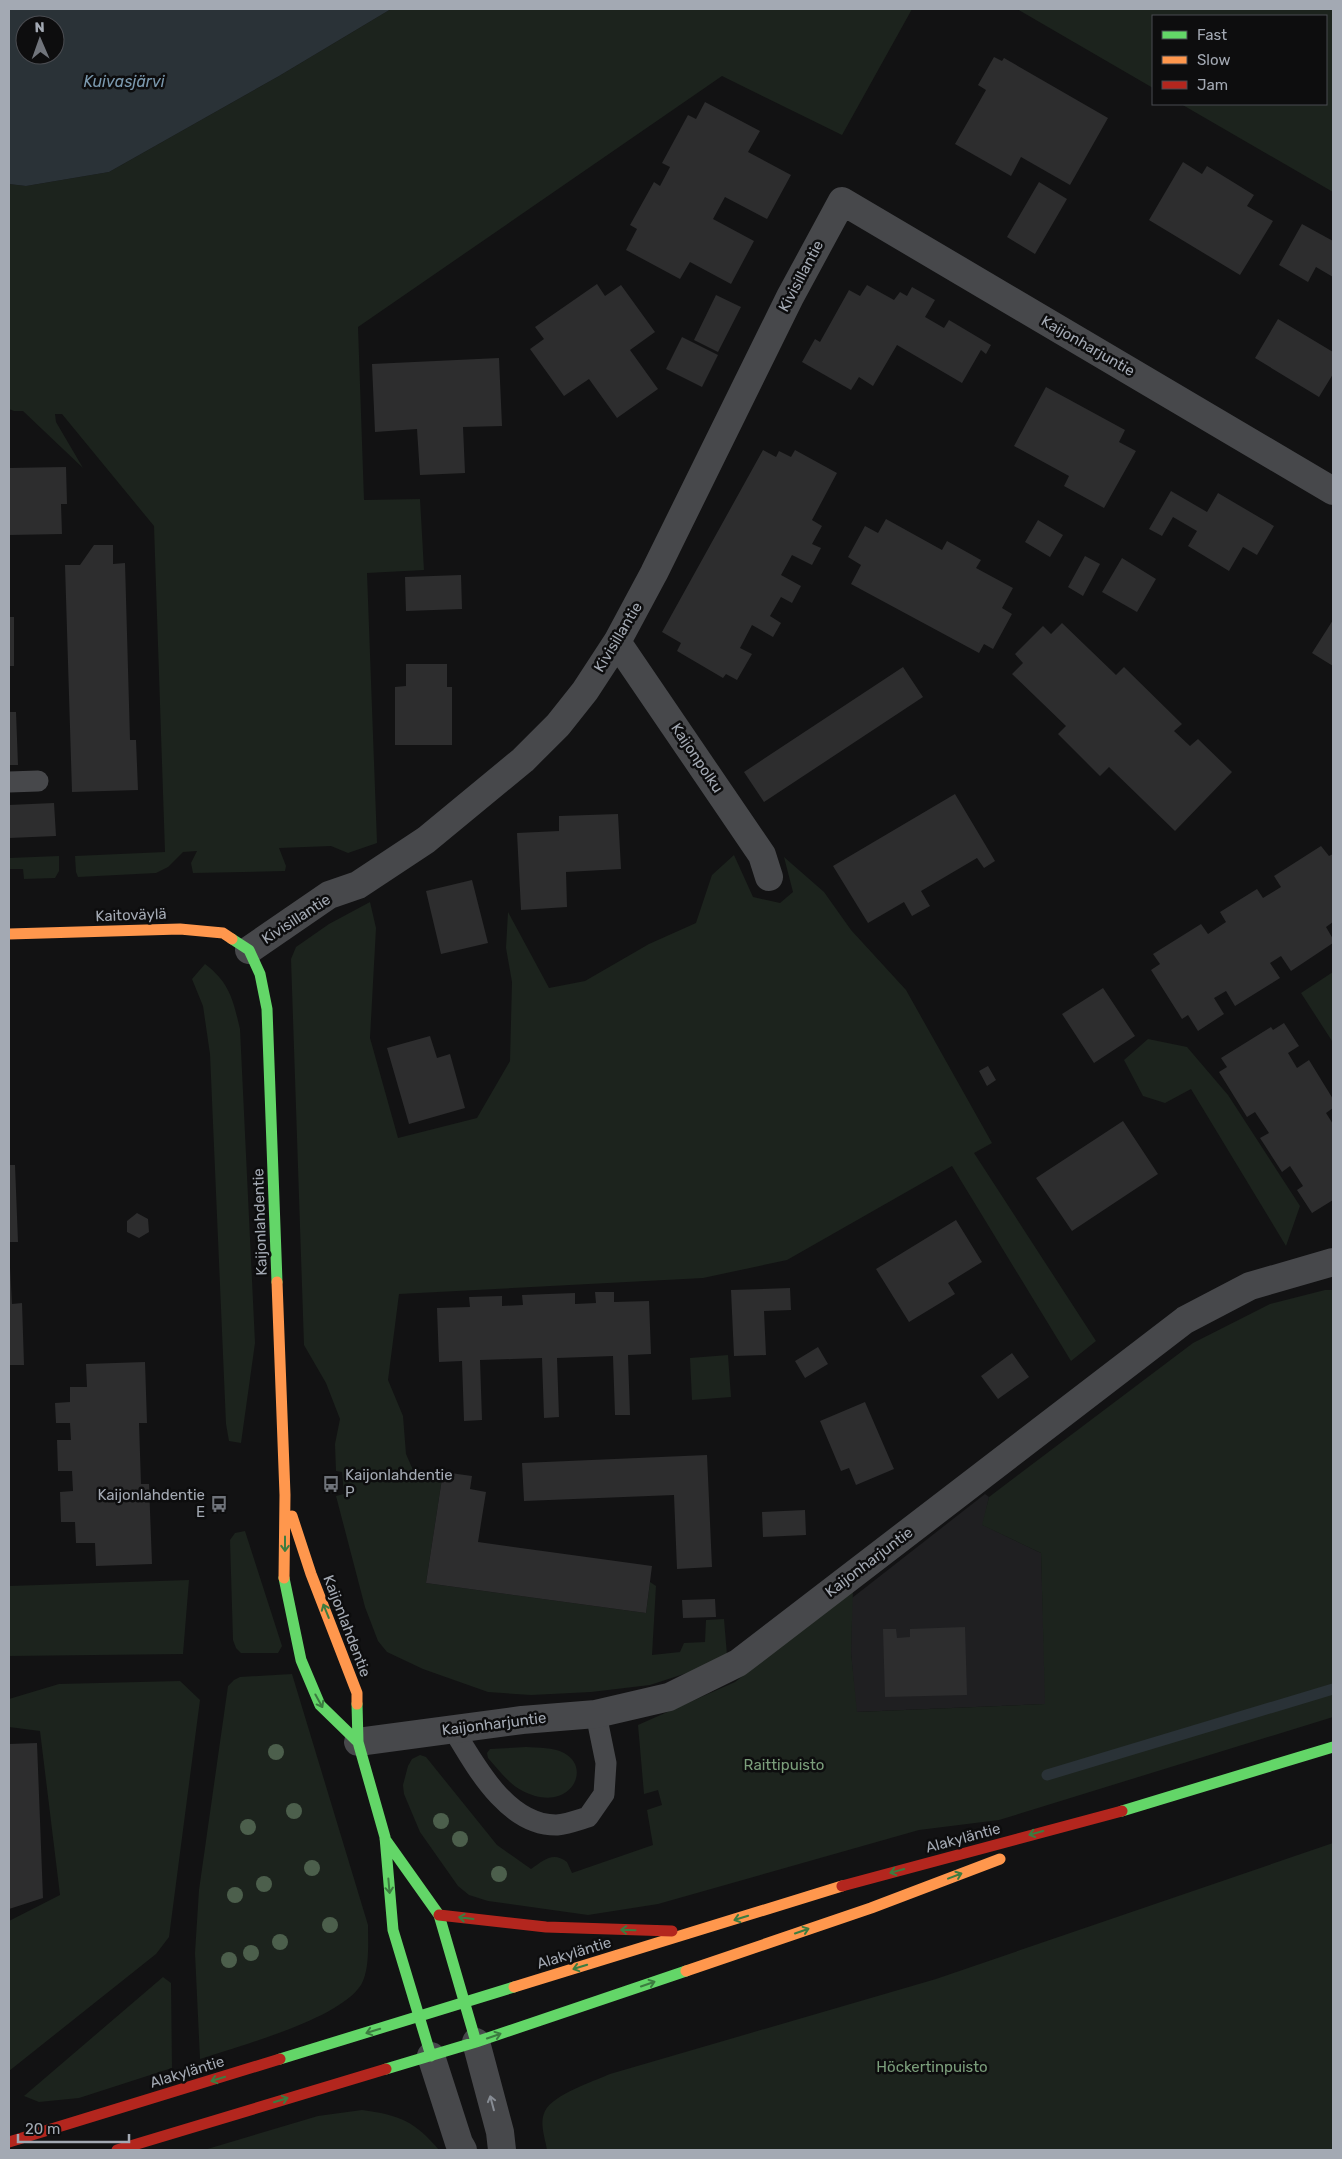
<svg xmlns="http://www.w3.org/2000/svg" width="1342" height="2159" font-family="Rubik,sans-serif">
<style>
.built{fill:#1f1f21}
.green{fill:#1c231d}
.water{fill:#2a3237;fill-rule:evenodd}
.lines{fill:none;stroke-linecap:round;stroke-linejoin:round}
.stream{stroke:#2a3237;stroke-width:11}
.building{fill:#2d2d2e}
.lane{stroke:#47484b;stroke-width:21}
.street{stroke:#47484b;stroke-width:28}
.fast{stroke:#63d668;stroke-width:11}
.slow{stroke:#ff974d;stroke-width:11}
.jam{stroke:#b3261e;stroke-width:11}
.tree{fill:#4c5f4c}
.oneway{stroke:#3c7c40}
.oneway2{stroke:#878c94}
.labels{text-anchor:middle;stroke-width:5;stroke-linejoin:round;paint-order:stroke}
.street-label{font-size:15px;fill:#a3a9b3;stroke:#0d0d0e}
.poi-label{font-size:15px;fill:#a3a9b3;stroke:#0d0d0e;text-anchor:start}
.park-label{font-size:15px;fill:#7b9e7b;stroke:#0d0d0e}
.water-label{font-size:16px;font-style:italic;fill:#7b99ae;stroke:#0d0d0e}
</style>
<rect width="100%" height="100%" fill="#121213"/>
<!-- built -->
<path class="built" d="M985 1494 989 1497 983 1525 1041 1553 1046 1704 856 1712 851 1652 852 1598Z"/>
<!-- green -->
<path class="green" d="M391 9H912L842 135 722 76 358 327 364 500 420 499 424 570 367 573 377 843 348 853 331 846 279 848 286 866 285 871 193 873 191 863 197 851 183 852 168 867 156 873 78 877 76 872 75 856 165 852 154 526 62 414H55L56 422 83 468 23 411H14L9 409V184L26 186 109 172 279 76Z
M1017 9H1333V192L1181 104H1326V16H1153V88Z
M734 855 753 897 780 903 793 892 784 857 824 892 851 930 906 990 992 1143 974 1153 1096 1341 1071 1361 952 1166 787 1260 703 1278 399 1294 388 1380 403 1416 406 1454 413 1470 443 1472 426 1583 646 1613 650 1582 656 1586 652 1655 680 1652 684 1643 705 1642 706 1620 724 1619 727 1655 696 1670 650 1685 591 1692 531 1695 488 1692 423 1669 387 1652 378 1641 365 1607 336 1496 344 1494 342 1472 336 1471 335 1444 340 1419 326 1383 304 1345 291 959 296 947 329 924 370 902 376 928 370 1038 398 1138 477 1118 510 1061 512 982 506 948 508 912 549 988 585 981 649 944 696 923 712 875Z
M59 856V871L55 878 24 879 23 869H9V858Z
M205 964C230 983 233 1000 240 1029L255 1343 241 1443 229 1441 226 1424 210 1054 203 1006 192 979Z
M1333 972V1041H1332L1301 993Z
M1148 1039 1187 1047 1228 1095 1300 1206 1286 1246 1191 1089 1165 1103 1143 1096 1124 1060Z
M1325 1290H1333V1717L999 1820 919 1830 658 1904 588 1915 488 1901 469 1895 458 1886 420 1832 404 1794 403 1785 408 1766 412 1759 420 1755 426 1757 497 1845 531 1869C544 1860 553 1851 567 1862L572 1873 653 1845 647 1810 662 1805 658 1790 644 1794 638 1725 735 1682 853 1589 851 1652 857 1712 1045 1704 1041 1553 982 1525 989 1497 1193 1343 1270 1304Z
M728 1355 731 1397 692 1400 690 1358Z
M245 1531 282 1646 278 1653H241L236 1648 233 1640 230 1540 235 1533Z
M189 1580 183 1654 9 1656V1586Z
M292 1674 368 1925C368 1942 370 1970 361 1985 338 2020 241 2045 200 2059L195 1953 199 1890 228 1686 234 1680 240 1677Z
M180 1681 200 1700 169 1937 156 1954 9 2071V1921L60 1895 40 1731 9 1727V1699L59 1684Z
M526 1747C539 1748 553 1747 564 1753 594 1769 568 1816 521 1790 508 1783 498 1769 488 1758L487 1753 490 1749Z
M1333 1843V2150H547C545 2138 539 2123 545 2111 554 2094 592 2082 610 2074L936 1979Z
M163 1977 171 1983 172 2068 79 2098 39 2102 24 2096Z
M362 2110C399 2115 415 2121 439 2150H204L318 2116Z"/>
<!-- water -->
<path class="water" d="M9 9H391L279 76 109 172 26 186 9 184ZM25 25H55V55H25Z"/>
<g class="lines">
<!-- stream -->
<path class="stream" d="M1047 1775 1333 1689"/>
</g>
<!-- building -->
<path class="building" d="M994 57 1002 61 1004 58 1108 118 1070 185 1021 157 1011 176 955 144 986 90 978 85Z
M705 102 760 131 748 152 791 175 767 219 725 197 713 219 754 241 731 284 690 262 680 279 626 250 637 229 630 225 654 182 660 186 670 167 662 163 688 115 696 119Z
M1183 162 1202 174 1207 166 1254 195 1247 206 1273 221 1240 275 1149 220Z
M1039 182 1067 199 1035 254 1007 237Z
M1302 224 1333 241V277L1316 267 1308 282 1279 265Z
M597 284 605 296 621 285 655 332 630 350 658 389 617 418 589 379 564 396 530 349 544 339 535 327Z
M867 285 894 300 900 292 907 296 912 287 935 300 925 317 944 328 949 320 991 345 986 354 981 350 962 383 897 345 873 386 859 377 851 390 802 362 815 339 820 342 849 290 860 296Z
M716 295 741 307 718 352 694 340Z
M1278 319 1333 352V374L1319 397 1255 358Z
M682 337 718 355 702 387 666 369Z
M499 358 502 426 463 427 465 473 420 475 417 429 375 432 372 364Z
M1046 387 1125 430 1119 442 1136 451 1104 508 1064 486 1069 476 1014 446Z
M763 450 776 457 779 451 791 457 795 450 837 473 812 520 822 526 812 544 821 548 812 565 792 555 781 575 801 586 792 603 781 597 770 616 781 623 773 637 752 625 740 648 752 654 737 680 726 674 723 678 677 651 681 643 662 632Z
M66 467 67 504H61L62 534 9 535V468Z
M1171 491 1207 512 1218 493 1274 526 1257 555 1243 547 1229 571 1188 546 1197 531 1173 517 1162 536 1149 529Z
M886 519 942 550 947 541 981 560 976 568 1013 588 1002 608 1012 614 993 649 984 644 979 653 851 584 861 565 848 557 865 526 878 533Z
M1038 520 1063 535 1050 557 1025 542Z
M94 545H113V564L125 563 130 740H136L138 790 72 792 65 565H80Z
M1085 556 1100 564 1083 596 1068 587Z
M1122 558 1156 579 1137 612 1102 592Z
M461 575 462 609 406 611 405 577Z
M9 617H14V666H9Z
M1333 620V666L1312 653Z
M1062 623 1116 675 1124 667 1182 724 1174 731 1190 746 1198 739 1232 772 1175 831 1109 767 1100 776 1058 734 1066 726 1012 674 1023 663 1015 654 1043 626 1051 634Z
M406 664H447V687H452V745H395V687L406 686Z
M903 667 923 697 764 802 744 772Z
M9 712H16L18 765H9Z
M955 794 995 861 984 868 977 858 921 891 930 906 912 916 904 902 868 923 833 866Z
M54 803 56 836 9 838V805Z
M618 814 621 869 566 872 567 907 521 910 517 833 559 831V816Z
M1321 846 1329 856 1333 854V922L1326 927 1333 939V943L1291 971 1281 956 1270 963 1280 978 1235 1006 1226 991 1214 998 1224 1014 1198 1031 1188 1015 1182 1019 1151 970 1160 964 1153 954 1201 924 1208 934 1226 922 1220 912 1257 889 1263 898 1281 887 1274 876Z
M472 880 488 943 441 954 426 891Z
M1103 988 1135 1036 1094 1063 1062 1014Z
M1284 1023 1299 1046 1288 1053 1297 1068 1309 1060 1333 1099V1108L1326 1113 1333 1124V1200L1312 1213 1297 1190 1303 1186 1290 1166 1282 1172 1260 1138 1269 1133 1255 1112 1247 1117 1219 1072 1227 1067 1221 1058 1271 1027 1273 1030Z
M430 1036 437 1058 450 1054 465 1108 409 1124 387 1048Z
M988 1066 996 1080 987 1086 979 1071Z
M1123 1121 1158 1174 1072 1231 1036 1178Z
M9 1165H15L18 1242H9Z
M137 1213 148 1219 149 1232 139 1238 127 1232V1221Z
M956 1220 982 1262 948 1283 955 1294 909 1322 876 1269Z
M10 1267 12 1304 22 1303 24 1365H9V1268Z
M790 1288 791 1310 764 1311 766 1355 734 1356 731 1290Z
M595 1292H614V1302L649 1301 651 1354 628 1355 630 1415H615L613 1356 557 1358 559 1417 544 1418 542 1358 512 1359 480 1360 482 1420 464 1421 462 1361 439 1362 437 1308 470 1307 469 1297 502 1296V1306L523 1305 522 1295 575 1293V1304L596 1303Z
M818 1347 828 1364 805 1378 795 1361Z
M1012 1353 1029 1377 998 1399 981 1376Z
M145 1362 147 1423H139L141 1484H149L152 1564 96 1566 95 1543H76L75 1522H61L60 1492 73 1491 72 1471H58L57 1440H71L70 1423H56L55 1403 70 1402V1387H87L86 1364Z
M865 1402 894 1469 856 1485 849 1468 841 1471 820 1421Z
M707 1455 712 1567 677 1569 674 1495 524 1501 522 1463Z
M443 1472 472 1476 470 1489 486 1492 478 1542 652 1566 646 1613 426 1583Z
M805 1510 806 1535 763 1537 762 1512Z
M715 1599 716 1617 683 1618 682 1600Z
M965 1627 967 1695 885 1697 883 1629H896L897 1638 910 1637V1629Z
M37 1743 43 1898 9 1909V1744Z"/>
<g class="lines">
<!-- lane -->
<path class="lane" d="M9 782 38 781
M453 1729C475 1765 507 1826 557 1825 567 1824 578 1820 588 1817L604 1794 606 1763 596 1714"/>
<!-- street -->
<path class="street" d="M617 642 762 855 769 877
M249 950 329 895 358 885 426 840 523 760 558 725 585 691 617 642 654 573 790 297 842 201 1333 491
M358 1742 522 1720 596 1714 669 1697 738 1663 1185 1320 1250 1286 1333 1262
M476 2042 500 2132 502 2150
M431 2056 459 2143 463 2150"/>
<!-- fast -->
<path class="fast" d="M232 939 249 950 260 974 267 1009 277 1282
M284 1578 301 1660 320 1705 358 1742
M357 1704 358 1742 385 1837 393 1930 431 2056
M1122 1811 1333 1747
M385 1839 439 1915 476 2042
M280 2059 514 1987
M386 2069 476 2042 686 1971"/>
<!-- slow -->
<path class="slow" d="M9 934 180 929 223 933 232 939
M277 1282 285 1495 284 1578
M292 1516 311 1574 357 1693V1704
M686 1971 871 1908 1000 1859
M514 1987 842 1886"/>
<!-- jam -->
<path class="jam" d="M842 1886 1122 1811
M439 1915 546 1927 672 1931
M9 2142 280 2059
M117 2150 386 2069"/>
</g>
<!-- trees -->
<g class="tree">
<circle cx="276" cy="1752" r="8"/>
<circle cx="294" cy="1811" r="8"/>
<circle cx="441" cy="1821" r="8"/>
<circle cx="248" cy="1827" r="8"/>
<circle cx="460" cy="1839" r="8"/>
<circle cx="312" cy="1868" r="8"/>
<circle cx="499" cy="1874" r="8"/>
<circle cx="264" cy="1884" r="8"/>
<circle cx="235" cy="1895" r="8"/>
<circle cx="330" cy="1925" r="8"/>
<circle cx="280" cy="1942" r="8"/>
<circle cx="251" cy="1953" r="8"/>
<circle cx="229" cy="1960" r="8"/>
</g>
<!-- one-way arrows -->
<defs><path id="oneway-shaft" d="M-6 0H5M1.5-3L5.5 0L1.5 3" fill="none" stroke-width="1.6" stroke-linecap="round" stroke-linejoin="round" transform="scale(1.25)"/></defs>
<g class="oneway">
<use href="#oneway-shaft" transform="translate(285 1544) rotate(90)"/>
<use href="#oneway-shaft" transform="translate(326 1611) rotate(-112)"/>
<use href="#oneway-shaft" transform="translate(319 1701) rotate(61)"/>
<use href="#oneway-shaft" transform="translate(1036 1833) rotate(165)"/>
<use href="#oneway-shaft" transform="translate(897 1871) rotate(165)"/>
<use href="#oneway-shaft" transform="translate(955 1876) rotate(-21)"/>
<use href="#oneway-shaft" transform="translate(389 1886) rotate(85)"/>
<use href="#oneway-shaft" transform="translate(466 1918) rotate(-173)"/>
<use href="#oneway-shaft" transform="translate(741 1918) rotate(163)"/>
<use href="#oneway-shaft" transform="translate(628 1930) rotate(-178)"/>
<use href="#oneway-shaft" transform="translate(802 1931) rotate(-19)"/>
<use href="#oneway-shaft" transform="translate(580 1967) rotate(163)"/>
<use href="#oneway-shaft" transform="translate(648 1984) rotate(-19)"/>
<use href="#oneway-shaft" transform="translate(373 2031) rotate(163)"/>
<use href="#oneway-shaft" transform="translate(494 2036) rotate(-19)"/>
<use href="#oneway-shaft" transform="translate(218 2079) rotate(163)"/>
<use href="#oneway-shaft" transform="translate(281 2100) rotate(-17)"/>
</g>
<use class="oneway2" href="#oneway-shaft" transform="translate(492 2103) rotate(-105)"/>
<!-- icons -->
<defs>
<g id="bus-bare" transform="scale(1.35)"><path d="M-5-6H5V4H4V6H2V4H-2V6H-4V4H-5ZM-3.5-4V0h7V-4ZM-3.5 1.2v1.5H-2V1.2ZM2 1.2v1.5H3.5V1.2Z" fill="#70747b" stroke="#0d0d0e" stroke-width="2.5" paint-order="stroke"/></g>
</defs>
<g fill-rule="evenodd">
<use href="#bus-bare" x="331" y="1484"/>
<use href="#bus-bare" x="219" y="1504"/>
</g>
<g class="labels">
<!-- street labels -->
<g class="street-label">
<text transform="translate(801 276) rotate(-62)" y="5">Kivisillantie</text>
<text transform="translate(1088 346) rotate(30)" y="5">Kaijonharjuntie</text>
<text transform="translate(618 637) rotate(-59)" y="5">Kivisillantie</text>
<text transform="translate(697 758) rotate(56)" y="5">Kaijonpolku</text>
<text transform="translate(131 915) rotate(-2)" y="5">Kaitoväylä</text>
<text transform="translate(296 919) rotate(-33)" y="5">Kivisillantie</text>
<text transform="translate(260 1222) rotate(-92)" y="5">Kaijonlahdentie</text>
<text transform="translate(869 1562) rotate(-37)" y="5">Kaijonharjuntie</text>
<text transform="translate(347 1626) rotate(69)" y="5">Kaijonlahdentie</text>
<text transform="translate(494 1724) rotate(-7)" y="5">Kaijonharjuntie</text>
<text transform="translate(963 1838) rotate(-15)" y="5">Alakyläntie</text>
<text transform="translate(574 1953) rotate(-17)" y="5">Alakyläntie</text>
<text transform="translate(187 2072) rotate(-17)" y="5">Alakyläntie</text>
</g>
<!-- poi labels -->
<g class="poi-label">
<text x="345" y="1480">Kaijonlahdentie<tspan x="345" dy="17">P</tspan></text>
<text x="205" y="1500" text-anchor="end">Kaijonlahdentie<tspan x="205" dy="17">E</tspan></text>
</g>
<!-- park labels -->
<g class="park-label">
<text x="784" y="1770">Raittipuisto</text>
<text x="932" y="2072">Höckertinpuisto</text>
</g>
<!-- water labels -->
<g class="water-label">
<text x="124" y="87">Kuivasjärvi</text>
</g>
</g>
<!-- border -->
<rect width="1342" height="2159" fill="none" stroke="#a3a9b3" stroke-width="20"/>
<!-- legend -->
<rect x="1152" y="15" width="175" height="90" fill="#0d0d0e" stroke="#494b50"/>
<rect x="1162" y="31" width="25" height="8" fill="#63d668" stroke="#494b50"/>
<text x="1197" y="40" font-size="15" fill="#a3a9b3">Fast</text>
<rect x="1162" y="56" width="25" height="8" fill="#ff974d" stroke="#494b50"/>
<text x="1197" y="65" font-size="15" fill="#a3a9b3">Slow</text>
<rect x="1162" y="81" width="25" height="8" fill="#b3261e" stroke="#494b50"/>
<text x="1197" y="90" font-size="15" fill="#a3a9b3">Jam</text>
<!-- north arrow -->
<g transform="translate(40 40) rotate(358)"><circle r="24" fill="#0d0d0e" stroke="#494b50"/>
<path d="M0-4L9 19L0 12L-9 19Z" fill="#70747b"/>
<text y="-8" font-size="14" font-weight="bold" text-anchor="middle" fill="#a3a9b3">N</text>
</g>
<!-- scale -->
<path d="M18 2134v8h111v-8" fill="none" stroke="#a3a9b3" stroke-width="2.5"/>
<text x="25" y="2134" font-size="15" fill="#a3a9b3" stroke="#0d0d0e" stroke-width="4" paint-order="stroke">20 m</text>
</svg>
